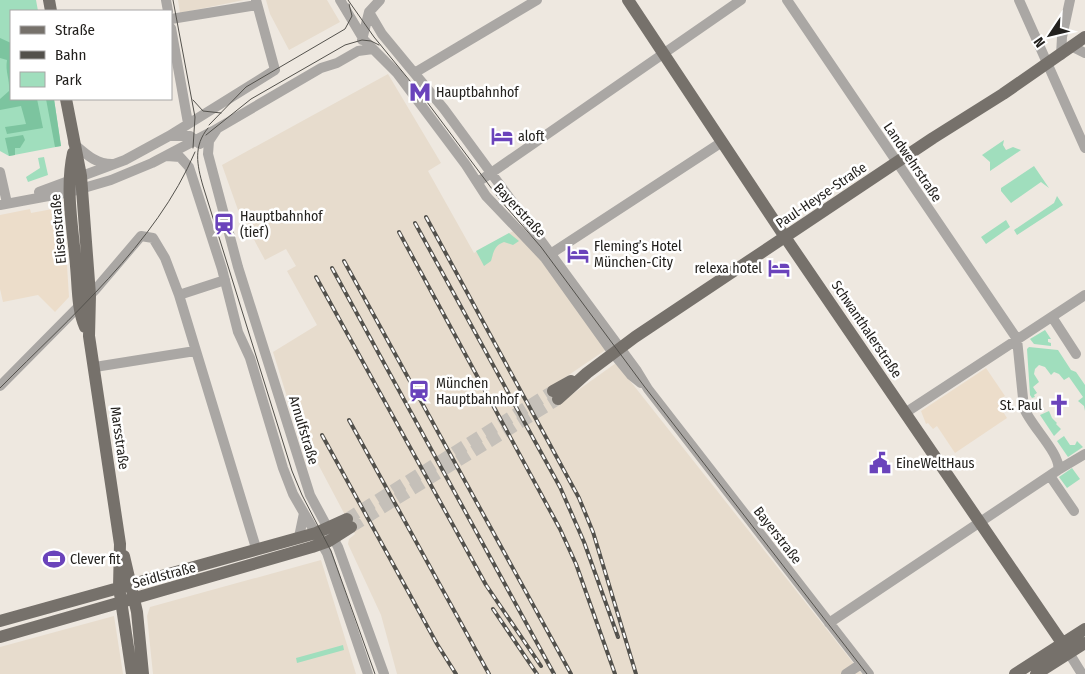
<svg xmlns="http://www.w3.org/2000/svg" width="1085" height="674" font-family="'Fira Sans Condensed',sans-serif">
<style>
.built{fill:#e7dccd}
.education{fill:#ecddca}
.green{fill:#a0debd}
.forest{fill:#7cc49f}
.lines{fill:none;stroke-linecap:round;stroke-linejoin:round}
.major-tunnel{stroke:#c5c0b9;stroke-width:12;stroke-dasharray:12 6;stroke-linecap:butt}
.minor{stroke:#aaa7a4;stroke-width:10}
.major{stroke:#76716b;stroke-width:12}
.tram{stroke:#53514c;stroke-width:1}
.rail-casing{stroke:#53514c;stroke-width:4}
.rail{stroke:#fff;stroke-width:2;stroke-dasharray:5.5;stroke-linecap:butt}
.labels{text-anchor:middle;stroke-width:5;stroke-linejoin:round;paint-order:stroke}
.poi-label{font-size:14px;fill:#23211e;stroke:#fff;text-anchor:start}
.street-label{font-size:14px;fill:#23211e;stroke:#fff}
</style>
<rect width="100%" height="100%" fill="#eee8e0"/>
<!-- built -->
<path class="built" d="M178 0H244L180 13Z
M266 0H327L340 22 289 50 270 14Z
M388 74 441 163 428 171 474 253 515 230 534 249 607 349 551 387 560 403 616 363 862 674H397L381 615 348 544 349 539 355 534 299 428 297 429 273 352 317 325 287 271 296 266 286 249 265 260 238 210 222 165Z
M321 560 356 674H153L147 616 150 607Z
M114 616 123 674H0V647Z"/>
<!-- education -->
<path class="education" d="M58 208 65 233 69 297 55 312 38 295 3 302 0 289V215L30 209 31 213Z
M986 368 1005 396 997 402 1007 418 955 453 937 426 933 429 928 423 926 424 921 411Z"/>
<!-- green -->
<path class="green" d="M0 0H36L38 11H11V99H54L61 146 9 156 0 151Z
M1004 140 1003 145 1006 150 1013 147 1021 150 990 171V162L982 155Z
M44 157 48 175 28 182 26 177 40 168 38 158Z
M1034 166 1049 188 1041 182 1011 203 1001 191V188Z
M1057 196 1063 205 1017 235 1014 230 1054 203Z
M1006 220 1010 227 986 244 981 237Z
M509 233 519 241 513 245 504 242C494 246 494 251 491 261L484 266 476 251Z
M1045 330 1051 339H1048V342L1051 343V346L1034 344 1030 339Z
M1029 347 1058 350 1071 370 1076 372 1085 385V411L1084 406 1078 401 1083 397 1069 377 1064 380 1059 374 1054 372 1051 375 1045 367 1039 365 1035 369 1034 374 1039 382 1033 387 1037 393 1034 395 1035 397 1032 398 1030 395 1027 349Z
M1049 411 1052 418 1057 423 1056 424 1061 429 1054 436 1040 415Z
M1064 436 1070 445H1075L1077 441 1083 447 1068 457 1057 441Z
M1072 468 1080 479 1067 488 1059 477Z
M343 645 344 650 297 663 296 658Z"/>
<!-- forest -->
<path class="forest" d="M0 38 11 43V99H37L43 128 7 134 5 127 26 124 21 106 0 110V99L9 91C10 79 5 72 7 60L0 58Z
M46 99H54L61 146 55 147Z
M23 135 25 140 20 148H15V155L9 156 5 138Z"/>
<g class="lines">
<!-- major-tunnel -->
<path class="major-tunnel" d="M347 519 553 391
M351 527 558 399"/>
<!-- minor -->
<path class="minor" d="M166 0 168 11
M340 0 364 40 397 73 466 165 486 196 545 258 613 353 631 375 641 383
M787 0 1017 339 1024 408C1030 425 1062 455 1058 470
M1019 0 1085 148
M369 12 382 34 444 109 637 371 648 389 869 674
M171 19 257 5
M171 28 188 123
M362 40 369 12 380 0
M1073 47 1085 53
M1061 55 1062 37 1070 0
M416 72 537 0
M217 129 209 141 208 154 238 267 310 495 338 547 384 674
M170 136H190L200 144
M73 143C85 153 95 164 112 164
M167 156 180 157 189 167 222 269 238 332 250 358 283 468 293 494 327 553 368 674
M0 172 7 203
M478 182 741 0
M39 192 125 160 169 136 275 70 256 0
M0 205 70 192 111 180 152 163 213 131 321 68 337 63 358 51 373 49
M552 253 722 142
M179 295 225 280
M1052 317 1076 354
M95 367 195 351
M0 386 95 290 141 236 153 238 165 258 179 295 256 548
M905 413 1085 295
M1050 476 1074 511
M299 537 304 513
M829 623 1058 470 1085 454
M1069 653 1082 674
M846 674 861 664"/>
<!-- major -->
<path class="major" d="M49 0 51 11
M628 0 785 237 1069 653
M66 99 81 176 90 295 89 336 120 544 119 587 132 674
M73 153C65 190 73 229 76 266 78 285 77 309 85 327
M553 391 571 381
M558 399 587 373 635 337 933 138 1003 94 1085 37
M124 556 137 612 143 674
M0 621 316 533 347 519
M0 637 312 547 329 541 351 527
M1015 674 1085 629
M1036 674 1085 643"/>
<!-- tram -->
<path class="tram" d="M173 0 195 117 193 148
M348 0 374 37 424 98 501 201 541 247 644 386 867 674
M193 100 203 111 221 113
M209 125 246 87 345 29 352 16 349 4
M208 128C193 146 197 165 203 186L292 471 302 495 331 551 375 674
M206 135 251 99 345 45 362 40 371 41 379 45
M0 388C69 318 156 244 195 152"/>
<!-- rail casing -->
<g class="rail-casing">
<path id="rail" d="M426 217 579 498 593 532 636 674
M415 223 560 487 584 542 618 637
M399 232 560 529 576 564 615 674
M344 261 571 674
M332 268 554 674
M316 277 486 585 541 666
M349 420 489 674
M322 435 437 644 456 674
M493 609 537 674"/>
</g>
<!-- rail -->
<use href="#rail" class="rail"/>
</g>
<!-- icons -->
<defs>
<g id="metro-bare" transform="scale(1.725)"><path d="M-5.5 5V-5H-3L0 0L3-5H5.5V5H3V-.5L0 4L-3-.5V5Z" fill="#6a43bb" stroke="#fff" stroke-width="2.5" paint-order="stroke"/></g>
<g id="hotel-bare" transform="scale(1.725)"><path d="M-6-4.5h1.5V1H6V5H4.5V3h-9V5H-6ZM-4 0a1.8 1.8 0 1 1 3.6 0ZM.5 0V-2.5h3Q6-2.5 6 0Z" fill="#6a43bb" stroke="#fff" stroke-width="2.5" paint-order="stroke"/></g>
<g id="station-bare" transform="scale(1.725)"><path d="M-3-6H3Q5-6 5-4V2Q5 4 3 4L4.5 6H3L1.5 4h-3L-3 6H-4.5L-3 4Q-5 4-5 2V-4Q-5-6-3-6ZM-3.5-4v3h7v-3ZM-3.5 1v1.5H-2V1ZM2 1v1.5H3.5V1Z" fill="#6a43bb" stroke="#fff" stroke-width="2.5" paint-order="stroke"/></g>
<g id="church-bare" transform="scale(1.725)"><path d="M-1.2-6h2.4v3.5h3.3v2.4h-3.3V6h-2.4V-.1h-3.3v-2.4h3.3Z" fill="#6a43bb" stroke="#fff" stroke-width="2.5" paint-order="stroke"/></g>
<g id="civic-bare" transform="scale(1.725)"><path d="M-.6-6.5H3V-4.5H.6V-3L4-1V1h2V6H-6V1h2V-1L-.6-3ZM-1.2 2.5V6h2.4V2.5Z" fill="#6a43bb" stroke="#fff" stroke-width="2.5" paint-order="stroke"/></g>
<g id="stadium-bare" transform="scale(1.725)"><path d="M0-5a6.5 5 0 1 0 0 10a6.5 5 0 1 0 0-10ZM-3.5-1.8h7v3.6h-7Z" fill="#6a43bb" stroke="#fff" stroke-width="2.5" paint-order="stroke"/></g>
</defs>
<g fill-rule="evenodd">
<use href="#metro-bare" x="420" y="92"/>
<use href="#hotel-bare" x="502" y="136"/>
<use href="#station-bare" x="224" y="224"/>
<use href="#hotel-bare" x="578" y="254"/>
<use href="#hotel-bare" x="779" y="268"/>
<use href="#station-bare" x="419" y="391"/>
<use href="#church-bare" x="1059" y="405"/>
<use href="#civic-bare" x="880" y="463"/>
<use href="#stadium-bare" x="54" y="559"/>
</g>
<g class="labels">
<!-- poi labels -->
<g class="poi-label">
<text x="436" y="97">Hauptbahnhof</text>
<text x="518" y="141">aloft</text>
<text x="240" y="221">Hauptbahnhof<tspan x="240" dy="16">(tief)</tspan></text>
<text x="594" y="251">Fleming’s Hotel<tspan x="594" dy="16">München-City</tspan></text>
<text x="762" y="273" text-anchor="end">relexa hotel</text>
<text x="436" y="388">München<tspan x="436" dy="16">Hauptbahnhof</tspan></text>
<text x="1042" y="410" text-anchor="end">St. Paul</text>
<text x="896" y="468">EineWeltHaus</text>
<text x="70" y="564">Clever fit</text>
</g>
<!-- street labels -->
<g class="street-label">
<text transform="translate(913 162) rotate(56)" y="5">Landwehrstraße</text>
<text transform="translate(821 195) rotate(-34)" y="5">Paul-Heyse-Straße</text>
<text transform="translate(520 210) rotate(47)" y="5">Bayerstraße</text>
<text transform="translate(58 229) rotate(-95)" y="5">Elisenstraße</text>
<text transform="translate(867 329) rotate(56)" y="5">Schwanthalerstraße</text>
<text transform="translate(304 430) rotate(73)" y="5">Arnulfstraße</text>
<text transform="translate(120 438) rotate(82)" y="5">Marsstraße</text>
<text transform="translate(778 535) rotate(52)" y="5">Bayerstraße</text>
<text transform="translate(164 575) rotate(-15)" y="5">Seidlstraße</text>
</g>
</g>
<!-- legend -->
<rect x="10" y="10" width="162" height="90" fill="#ffffff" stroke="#a7a6a5"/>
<rect x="20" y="26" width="25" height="8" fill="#76716b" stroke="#a7a6a5"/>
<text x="55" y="35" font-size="15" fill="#23211e">Straße</text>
<rect x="20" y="51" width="25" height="8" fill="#53514c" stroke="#a7a6a5"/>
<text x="55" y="60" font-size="15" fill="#23211e">Bahn</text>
<rect x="20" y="72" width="25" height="15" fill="#a0debd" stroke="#a7a6a5"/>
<text x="55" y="85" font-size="15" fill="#23211e">Park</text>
<!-- north arrow -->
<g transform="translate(1050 35) rotate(235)" stroke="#ffffff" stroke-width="4" paint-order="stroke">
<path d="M0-4L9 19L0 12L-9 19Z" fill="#23211e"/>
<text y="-8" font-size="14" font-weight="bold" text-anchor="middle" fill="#23211e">N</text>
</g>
</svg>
